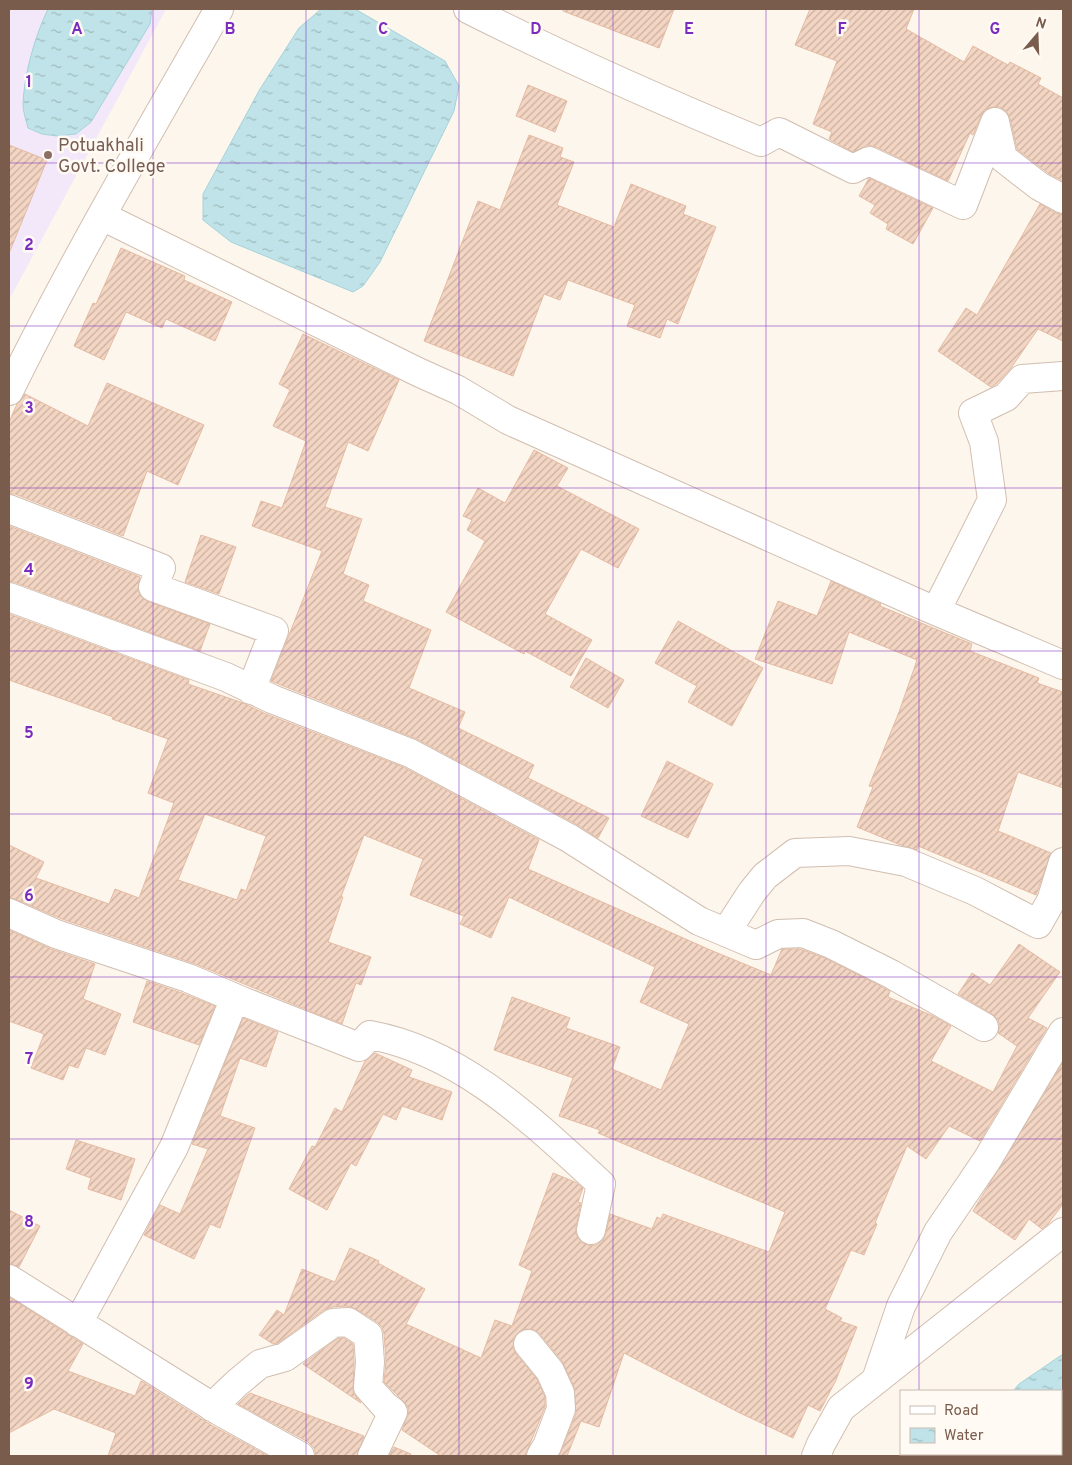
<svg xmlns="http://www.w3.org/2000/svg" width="1072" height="1465" font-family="Overpass,sans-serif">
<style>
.education{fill:#f3e8fa}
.water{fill:url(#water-ripples);stroke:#a5d3da}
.building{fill:url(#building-hatch);stroke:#e6bba3;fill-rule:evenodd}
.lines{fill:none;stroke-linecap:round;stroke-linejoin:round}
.minor-casing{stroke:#d1beb0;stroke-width:30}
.tertiary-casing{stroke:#d1beb0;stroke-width:30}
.minor{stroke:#fff;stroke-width:28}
.tertiary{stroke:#fff;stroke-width:28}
.grid{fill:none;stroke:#7b2cbf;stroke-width:1;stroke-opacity:0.55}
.education-dot{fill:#8d6e63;stroke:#fffaf3;stroke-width:2}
.labels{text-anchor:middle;stroke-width:5;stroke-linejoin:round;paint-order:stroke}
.education-label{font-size:18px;fill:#785e54;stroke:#fffaf3;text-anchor:start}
.grid-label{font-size:16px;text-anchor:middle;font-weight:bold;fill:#7b2cbf;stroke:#fffaf3;stroke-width:5;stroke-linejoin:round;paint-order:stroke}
</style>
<defs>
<pattern id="water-ripples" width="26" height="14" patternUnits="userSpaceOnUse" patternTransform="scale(1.25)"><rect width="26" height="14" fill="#bfe3e8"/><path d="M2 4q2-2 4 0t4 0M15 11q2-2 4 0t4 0" fill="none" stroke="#a0bbbe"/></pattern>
<pattern id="building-hatch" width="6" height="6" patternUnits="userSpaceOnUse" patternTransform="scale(1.25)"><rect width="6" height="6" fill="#f3d5c3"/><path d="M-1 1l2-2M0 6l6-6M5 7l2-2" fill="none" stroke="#cab0a1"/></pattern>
</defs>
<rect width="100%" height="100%" fill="#fdf6ec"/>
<!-- education -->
<path class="education" d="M9 9H166L9 300Z"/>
<!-- water -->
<path class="water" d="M48 9H152L150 24 91 122 76 134 57 136 42 134 28 128C26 120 23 112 23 104 24 74 35 36 48 9Z
M321 9H355L445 61 459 86 454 111 380 262 363 286 353 292 231 242 203 220V194L260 89 299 28Z
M1063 1354V1456H962L964 1454H1061V1391H1013L1019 1384Z"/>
<!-- building -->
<path class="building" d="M563 9H674L659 48 563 11Z
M810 9H914L906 29 964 62 973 46 1008 65 1010 62 1041 78 1038 84 1063 98V181L1048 173 1017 149 1010 118 1006 111 1000 107H993L985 110 981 116 973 135 970 133 948 181 876 147 868 145 853 152 829 139 832 132 813 124 837 61 795 45Z
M528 85 567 101 555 132 516 116Z
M529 135 563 148 560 157 574 162 557 205 614 227 631 184 686 206 683 214 716 227 678 324 667 319 660 338 627 326 635 305 568 280 560 300 544 294 513 376 424 341 478 201 500 210Z
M9 145 47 160 10 251H9Z
M869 178 933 208 913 244 886 229 888 224 870 213 875 205 859 196Z
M1040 204 1056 213 1063 215V341L1038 329 1011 368 996 384 991 387 938 351 966 308 977 315Z
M121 248 185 276 184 280 232 302 215 341 166 319 162 328 126 312 104 360 74 346 93 303 96 304Z
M303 334 399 380 368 451 348 442 325 507 362 519 343 574 369 585 363 601 431 630 409 688 465 712 458 728 534 765 528 778 609 818 598 838 576 824 417 739 271 681 322 551 252 526 261 501 282 508 306 441 273 426 290 390 279 384Z
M107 383 204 425 178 485 147 471 123 536 15 494H9V422L17 404 25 394 88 426Z
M534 450 568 468 557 486 639 529 618 568 581 549 545 614 592 640 571 676 525 651 524 654 446 612 485 541 467 530 472 520 463 516 478 488 505 503Z
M9 526 140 577 138 590 141 596 147 601 210 624 200 651 14 582H9Z
M201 535 236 547 219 594 185 582Z
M831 581 881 604 880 606 972 644 970 651 1039 678 1037 683 1063 692V788L1018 772 998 831 1051 853 1036 895 918 846 917 850 903 846 857 827 873 787 869 786 899 712 917 660 849 632 832 684 755 659 778 601 817 616Z
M9 614 189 680 188 684 243 703 266 714 403 767 539 840 528 869 708 949 771 975 782 949H800L825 958 890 991 888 997 933 1016 951 1026 931 1061 993 1092 1017 1046 998 1033 1000 1026 998 1020 992 1014 958 994 972 973 990 985 1019 944 1060 972 1028 1018 1047 1028 980 1141 949 1126 926 1159 907 1146 875 1223 877 1224 864 1255 851 1250 825 1309 842 1318 840 1321 857 1327 836 1380 820 1411 808 1405 793 1438 740 1413 624 1353 599 1427 581 1421 567 1456H559L576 1414 574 1387 562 1361 540 1334 534 1330 526 1329 519 1332 514 1338 513 1347 516 1354 537 1379 545 1397V1407L525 1456H441L402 1430 409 1411 407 1405 384 1382 386 1361 384 1334 382 1327 377 1322 356 1309 347 1306 332 1307 324 1310 278 1343 273 1344 259 1335 277 1310 284 1315 302 1269 335 1282 350 1248 379 1261 378 1263 425 1289 406 1324 481 1358 495 1320 512 1326 532 1271 519 1265 553 1173 575 1182 583 1188 578 1202 581 1203 576 1227V1234L581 1242 588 1245H596L603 1240 606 1233 610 1214 652 1229 657 1217 661 1219 663 1214 769 1252 785 1212 598 1133 600 1130 559 1116 573 1078 494 1050 512 997 570 1018 566 1028 620 1047 612 1069 661 1090 689 1024 640 1002 655 967 509 897 491 938 460 924 464 916 410 895 423 859 364 835 341 897H343L328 942 371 957 361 985 356 983 342 1024 193 963 62 919 15 899 9 898V845L44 862 36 878 109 904 115 889 139 898 174 803 148 793 168 739 112 719 113 717 9 680ZM205 814 266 836 246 891 241 889 237 900 178 880Z
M678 621 763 668 732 726 688 702 697 686 655 663Z
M586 658 624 680 608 708 570 687Z
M667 761 713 784 688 838 641 816Z
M9 930 51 949 95 964 83 999 121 1014 105 1055 86 1048 78 1068 69 1065 63 1080 31 1068 44 1034 9 1021Z
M147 981 182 993 215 1006 199 1045 133 1022Z
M243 1018 278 1032 266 1067 240 1058 220 1116 255 1128 220 1228 210 1224 194 1259 144 1235 160 1205 180 1214 208 1149 192 1144Z
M375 1053 412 1070 409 1077 452 1092 442 1120 402 1106 396 1120 383 1114 356 1166 351 1163 327 1210 289 1189 312 1146 315 1147 335 1108 342 1112 365 1061Z
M1063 1062V1204L1048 1224 1042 1229 1029 1219 1015 1240 973 1211Z
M76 1140 135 1159 121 1200 88 1189 91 1178 66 1169Z
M9 1210 40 1226 19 1267 9 1264Z
M9 1297 83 1344 68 1371 135 1396 141 1381 143 1382 211 1425 268 1456H108L116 1433 54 1409 9 1433Z
M338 1338H344L353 1344 354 1362 353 1392 361 1403 303 1364Z
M250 1393 364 1436 357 1456H316L314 1448 308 1442 238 1404Z
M394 1447 411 1454 410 1456H389Z"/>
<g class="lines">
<!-- minor casing -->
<g class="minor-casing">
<path id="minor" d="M468 9C563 57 662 101 761 142L779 132 853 169 869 161 963 205 995 122 1003 158 1039 186 1063 199
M102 216 418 372 458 390 508 420 924 606 1063 665
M9 509 161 568 153 587 274 631 251 690
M9 597 226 677 272 699 410 753 569 838 699 921 756 945 778 934 803 933 831 944 891 974 984 1027
M936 611 992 500 984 442 973 413 1006 397 1022 379 1063 376
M9 913 56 934 188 978 242 1001
M726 932 752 892 765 876 795 853 849 851 906 862 975 891 1038 924 1051 901 1063 862
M9 1279 219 1411 300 1456
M78 1323 174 1147 232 1005 242 1001 359 1047 370 1035C463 1052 534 1123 601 1184L591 1230
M528 1344 550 1371 560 1393 561 1409 547 1446 541 1456
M876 1380 901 1306 938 1232 987 1160 1063 1032
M212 1407 237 1383 260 1364 285 1357 333 1323 348 1322 368 1335 370 1362 368 1387 385 1406 393 1412 372 1456
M816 1456 821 1444 841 1408 1063 1232"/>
</g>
<!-- tertiary casing -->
<g class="tertiary-casing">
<path id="tertiary" d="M9 391C73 261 147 135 219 9"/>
</g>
<!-- minor -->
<use href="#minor" class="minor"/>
<!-- tertiary -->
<use href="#tertiary" class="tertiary"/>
</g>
<!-- grid -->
<path class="grid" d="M153 9V1456M306 9V1456M459 9V1456M613 9V1456M766 9V1456M919 9V1391M9 163H1063M9 326H1063M9 488H1063M9 651H1063M9 814H1063M9 977H1063M9 1139H1063M9 1302H1063M919 1454V1456"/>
<!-- markers -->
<circle class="education-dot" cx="48" cy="155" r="5"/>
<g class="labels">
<!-- education labels -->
<g class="education-label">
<text x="58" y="151">Potuakhali<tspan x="58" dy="21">Govt. College</tspan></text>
</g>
</g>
<g class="grid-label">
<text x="77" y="34">A</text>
<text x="230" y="34">B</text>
<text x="383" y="34">C</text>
<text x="536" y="34">D</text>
<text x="689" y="34">E</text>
<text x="842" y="34">F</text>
<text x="995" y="34">G</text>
<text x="29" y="87">1</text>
<text x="29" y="250">2</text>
<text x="29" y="413">3</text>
<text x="29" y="575">4</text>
<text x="29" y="738">5</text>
<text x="29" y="901">6</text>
<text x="29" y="1064">7</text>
<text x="29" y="1227">8</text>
<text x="29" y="1389">9</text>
</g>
<!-- border -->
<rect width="1072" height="1465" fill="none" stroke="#7a5c4d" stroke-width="20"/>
<!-- legend -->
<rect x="900" y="1390" width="162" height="65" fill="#fffaf3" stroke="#cabbb1"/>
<rect x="910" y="1406" width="25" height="8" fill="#ffffff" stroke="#cabbb1"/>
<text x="944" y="1415" font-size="15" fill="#7a5c4d">Road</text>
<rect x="910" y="1428" width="25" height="15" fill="url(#water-ripples)" stroke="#cabbb1"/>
<text x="944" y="1440" font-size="15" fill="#7a5c4d">Water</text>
<!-- north arrow -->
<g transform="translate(1037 35) rotate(19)" stroke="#fffaf3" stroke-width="4" paint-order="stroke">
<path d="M0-4L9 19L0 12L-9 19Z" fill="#7a5c4d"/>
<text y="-8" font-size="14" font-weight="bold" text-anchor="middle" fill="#7a5c4d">N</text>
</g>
</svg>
